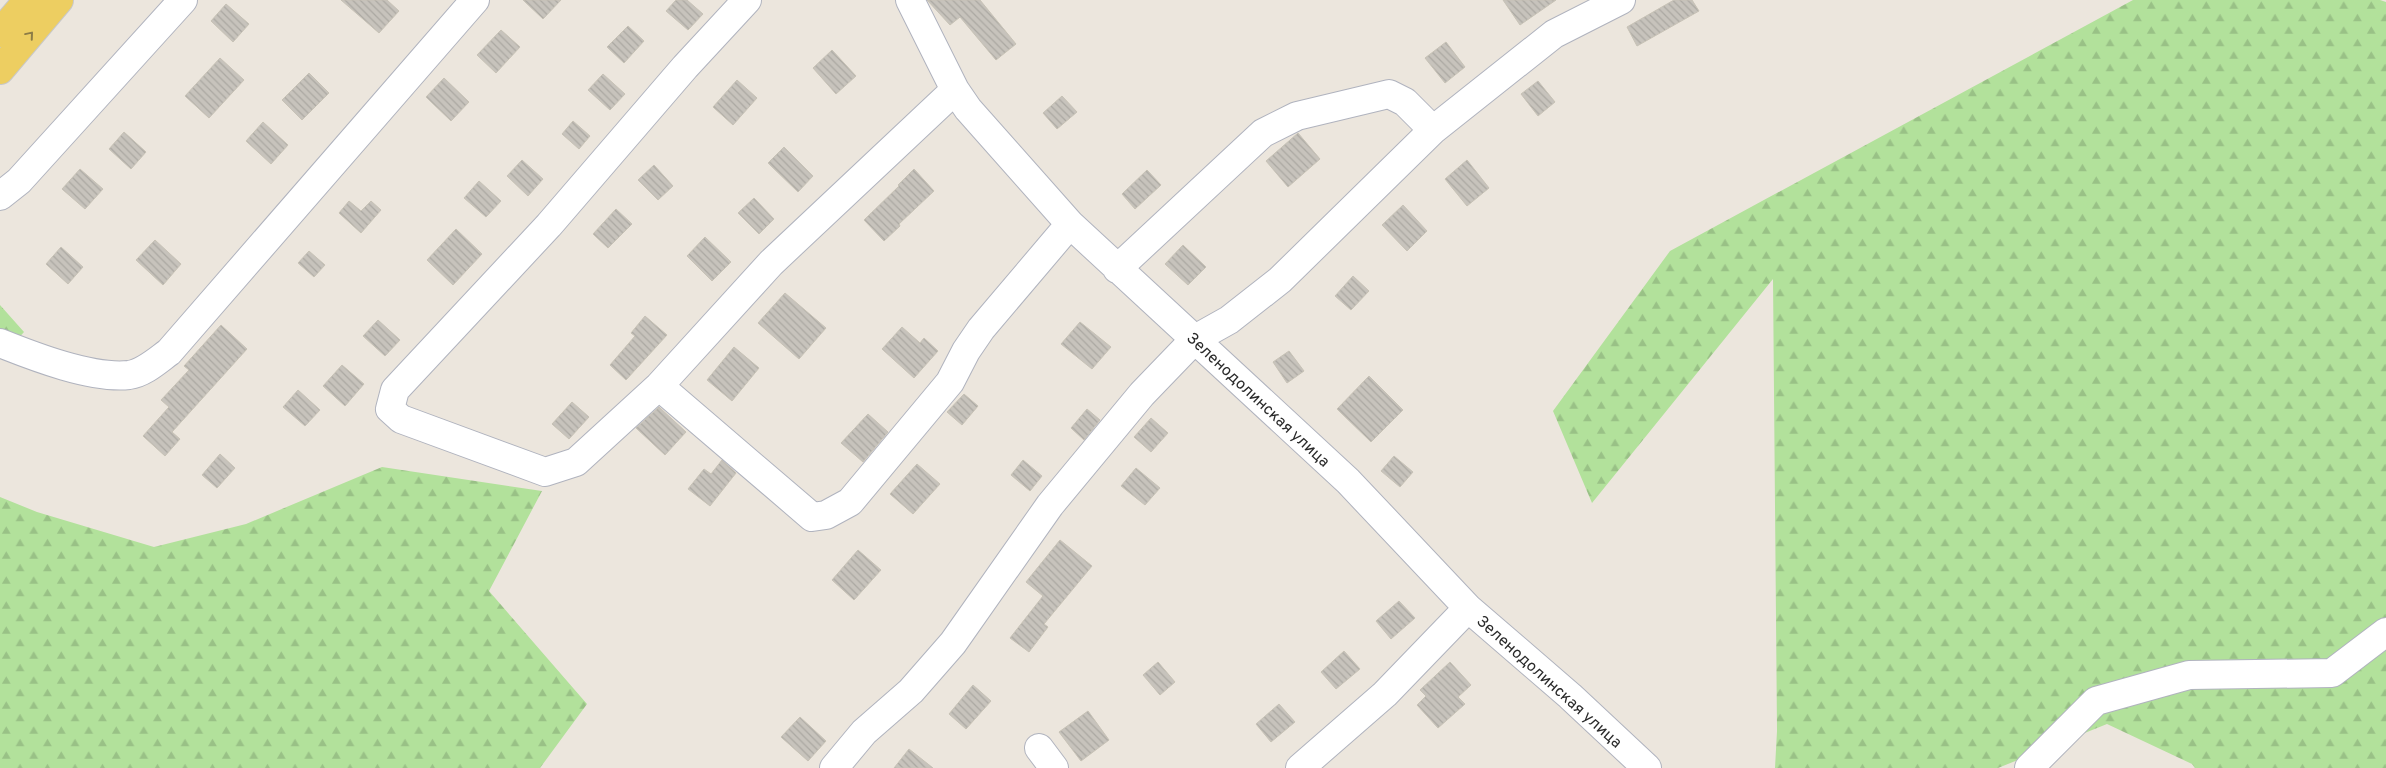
<svg xmlns="http://www.w3.org/2000/svg" width="2386" height="768" font-family="Overpass,sans-serif">
<style>
.forest{fill:url(#forest-firs)}
.building{fill:url(#building-back-hatch);stroke:#c7c2b6}
.lines{fill:none;stroke-linecap:round;stroke-linejoin:round}
.minor-casing{stroke:#b0b3be;stroke-width:30}
.major-casing{stroke:#c8c8c8;stroke-width:30}
.minor{stroke:#fff;stroke-width:28}
.major{stroke:#edce61;stroke-width:28}
.oneway{stroke:#8c7c46}
.labels{text-anchor:middle;stroke-width:4;stroke-linejoin:round;paint-order:stroke}
.street-label{font-size:16px;fill:#2a2a2a;stroke:#fff}
</style>
<defs>
<pattern id="forest-firs" width="22" height="20" patternUnits="userSpaceOnUse" patternTransform="scale(1.25)"><rect width="22" height="20" fill="#b2e19b"/><path d="M5 1l3.5 6h-7zM16 11l3.5 6h-7z" fill="#99c186"/></pattern>
<pattern id="building-back-hatch" width="6" height="6" patternUnits="userSpaceOnUse" patternTransform="scale(1.25)"><rect width="6" height="6" fill="#c7c3bc"/><path d="M-1 5l2 2M0 0l6 6M5-1l2 2" fill="none" stroke="#aba8a2"/></pattern>
</defs>
<rect width="100%" height="100%" fill="#ece6dd"/>
<!-- forest -->
<path class="forest" d="M2133 0H2380L2386 2V768H2195L2192 764 2107 724 1998 768H1775L1777 731 1773 279 1592 503 1553 411 1670 251Z
M0 305 24 332 0 359Z
M382 467 542 491 489 591 587 704 540 768H0V497L37 512 154 547 246 524Z"/>
<!-- building -->
<path class="building" d="M341 0H387L399 11 379 33Z
M523 0H561L543 19Z
M676 0H687L703 14 688 30 666 11Z
M927 0H980L1016 44 996 60 960 17 950 25Z
M1503 0H1556L1520 25Z
M1674 0H1692L1699 11 1637 46 1627 27Z
M226 4 249 24 233 42 211 21Z
M628 26 644 41 624 63 607 47Z
M501 30 520 47 496 73 477 55Z
M1446 42 1465 67 1445 83 1425 58Z
M832 50 856 76 836 94 813 68Z
M220 58 244 80 209 118 185 96Z
M309 73 329 93 302 120 282 100Z
M603 74 625 94 610 110 588 90Z
M444 78 469 102 451 121 426 97Z
M737 80 757 98 733 125 713 107Z
M1538 81 1555 102 1538 116 1521 94Z
M1062 96 1077 112 1057 129 1043 113Z
M573 121 590 136 579 149 562 134Z
M263 122 288 145 271 164 246 141Z
M124 132 146 152 131 169 109 149Z
M1298 133 1320 159 1288 187 1266 161Z
M784 147 813 176 798 192 768 163Z
M522 160 543 179 528 196 507 176Z
M1467 160 1489 188 1467 206 1445 179Z
M654 165 673 186 658 200 638 180Z
M80 169 103 189 85 209 62 189Z
M914 169 934 191 899 224 900 226 884 241 864 220 899 186 898 185Z
M1147 170 1161 185 1135 209 1122 194Z
M479 181 501 201 486 217 464 198Z
M754 198 774 219 759 234 738 213Z
M349 201 361 211 371 201 381 210 361 233 339 213Z
M1403 205 1427 231 1407 251 1382 225Z
M616 209 632 224 608 248 593 234Z
M456 229 482 254 453 285 427 260Z
M705 237 731 262 712 281 687 256Z
M155 240 181 264 163 285 136 260Z
M1183 245 1206 267 1188 285 1165 264Z
M61 247 83 267 68 284 46 264Z
M309 251 325 265 314 277 298 263Z
M1353 276 1369 291 1351 310 1335 296Z
M785 293 826 328 799 359 758 323Z
M645 316 667 335 626 380 610 365 635 336 631 333Z
M378 320 400 340 385 356 363 336Z
M1080 322 1111 347 1092 369 1061 344Z
M221 325 247 349 172 432 180 439 165 456 143 436 169 407 161 400 189 370 184 366Z
M902 327 920 343 924 338 938 351 914 378 882 349Z
M734 347 759 368 732 401 707 380Z
M1289 351 1304 371 1287 383 1273 362Z
M342 365 364 384 345 406 323 386Z
M1369 376 1403 410 1371 442 1337 409Z
M298 390 320 410 305 426 283 407Z
M964 394 978 406 962 425 947 412Z
M572 402 589 417 569 439 552 424Z
M659 407 686 432 665 455 636 428Z
M1087 409 1100 420 1084 440 1071 428Z
M868 414 888 432 863 462 841 443Z
M1151 418 1168 433 1151 452 1134 437Z
M220 454 235 468 217 488 202 475Z
M1394 456 1413 472 1400 487 1381 471Z
M722 460 736 473 710 506 688 489 704 469 711 474Z
M1023 460 1042 476 1030 491 1011 475Z
M917 464 940 484 913 514 890 494Z
M1136 468 1160 488 1145 505 1121 486Z
M1060 540 1092 566 1044 624 1048 627 1029 652 1010 638 1043 596 1026 582Z
M858 550 881 570 854 600 832 580Z
M1399 601 1415 618 1391 639 1376 621Z
M1344 651 1360 669 1336 689 1321 672Z
M1158 662 1175 682 1160 695 1143 675Z
M1450 662 1471 685 1458 697 1465 704 1438 728 1417 705 1426 696 1420 690Z
M973 685 991 701 966 729 949 714Z
M1279 704 1295 722 1271 742 1256 724Z
M1088 711 1109 740 1081 761 1059 732Z
M800 717 826 741 808 761 781 737Z
M909 749 933 768H894Z"/>
<g class="lines">
<!-- minor casing -->
<g class="minor-casing">
<path id="minor" d="M747 0 685 67 549 225 395 390 390 409 401 419 545 472 576 462 659 386 771 263 955 90
M910 0 955 90 968 109 1070 224 1348 481 1468 608 1570 696 1647 768
M0 196 19 181 183 0
M1117 269 1263 133 1297 116 1389 94 1405 102 1433 130
M0 343C35 357 92 379 129 375 144 373 158 360 169 352L475 0
M659 386 812 517 826 515 850 502 950 382 966 351 981 329 1070 224
M1039 748 1054 768
M834 768 864 732 911 691 953 643 1050 505 1142 394 1195 339 1229 320 1280 280 1433 130 1554 34 1621 0
M1300 768 1385 694 1468 608
M2029 768 2096 701 2189 675 2332 673 2386 632"/>
</g>
<!-- major casing -->
<g class="major-casing">
<path id="major" d="M0 33 28 0
M0 70 59 0"/>
</g>
<!-- minor -->
<use href="#minor" class="minor"/>
<!-- major -->
<use href="#major" class="major"/>
</g>
<!-- one-way arrows -->
<defs><path id="oneway-chevron" d="M-2-3.5L2.5 0L-2 3.5" fill="none" stroke-width="1.6" stroke-linecap="round" stroke-linejoin="round" transform="scale(1.25)"/></defs>
<use class="oneway" href="#oneway-chevron" transform="translate(30 35) rotate(-50)"/>
<g class="labels">
<!-- street labels -->
<g class="street-label">
<text transform="translate(1259 399) rotate(43)" y="6">Зеленодолинская улица</text>
<text transform="translate(1550 681) rotate(42)" y="6">Зеленодолинская улица</text>
</g>
</g>
</svg>
